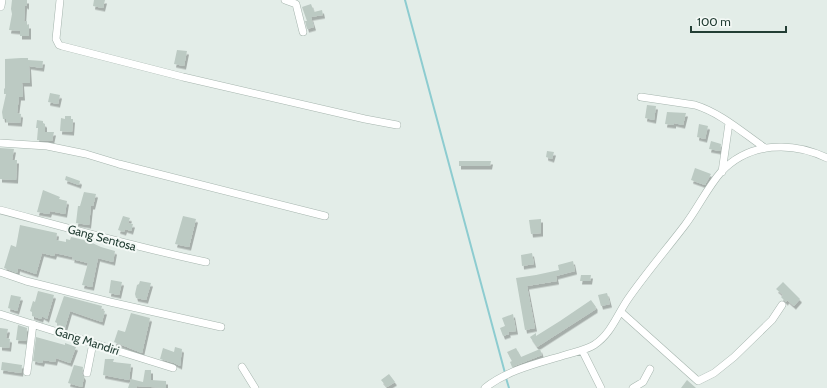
<svg xmlns="http://www.w3.org/2000/svg" width="827" height="388" font-family="Cabin,sans-serif">
<style>
.lines{fill:none;stroke-linecap:round;stroke-linejoin:round}
.stream{stroke:#8dccd0;stroke-width:2}
.building{fill:#bccac3;filter:url(#shadow)}
.minor-casing{stroke:#a6b5ae;stroke-width:8}
.tertiary-casing{stroke:#a6b5ae;stroke-width:10}
.minor{stroke:#fff;stroke-width:7}
.tertiary{stroke:#fff;stroke-width:9}
.labels{text-anchor:middle;stroke-width:4;stroke-linejoin:round;paint-order:stroke}
.street-label{font-size:12px;fill:#233e34;stroke:#f4f9f6}
</style>
<defs>
<filter id="shadow"><feDropShadow dx="2" dy="3.5" stdDeviation="0" flood-color="#0004"/></filter>
</defs>
<rect width="100%" height="100%" fill="#e3ede8"/>
<g class="lines">
<!-- stream -->
<path class="stream" d="M405 0 505 373
M506 378 509 388"/>
</g>
<!-- building -->
<path class="building" d="M12 0H27V6L25 5 24 22 27 21V25H29V36H20V31L9 30 12 14 11 9Z
M94 0H105L103 8 93 6Z
M311 4 314 12 322 10 323 15 311 17 314 27 307 29 305 21H307L302 7Z
M177 50 187 51 184 66 174 64Z
M21 58H28V60L43 61 42 68 29 66 30 83H22L23 97H19L17 113 21 114 20 123 6 122V119H3L2 112 6 94H4V89L5 88V59Z
M50 93 60 95 58 104 48 102Z
M647 105 656 106 654 120 645 118Z
M667 112 686 113 683 125 674 123V125L665 124Z
M65 116H71V119H73L72 132 60 131 61 118 65 119Z
M37 120 43 121V123L45 124V132H54L52 141 37 140 38 128H36Z
M699 124 708 126 705 139 697 137Z
M711 141 721 144 720 151 709 149Z
M0 148 14 149 12 160H17L16 180 0 179Z
M547 151 554 152 552 159 546 157Z
M459 161H491L490 166H459Z
M695 168 711 174 705 185 691 180Z
M66 176 80 181 79 185 65 180Z
M43 190 60 197 59 199 67 201 65 214 50 211 49 214 37 212Z
M84 192 96 194 93 206H91L89 225 76 223 78 206H80Z
M123 216 130 218 128 223 133 224 131 231 125 229 124 232 118 230Z
M183 216 196 219 189 247 175 244Z
M541 219V233L531 234 529 220Z
M20 225 57 233 56 240 66 242V239L70 240 71 237 88 241 101 247 115 251 113 262 98 258 92 287 82 285 88 263 72 259 73 257 55 253 54 256 42 253 36 274 18 268 17 273 4 268 11 245 16 247Z
M532 253 534 264 522 266 521 255Z
M573 261 575 271 556 276 557 281 527 286 535 328 525 330 516 278 536 275 559 270 558 265Z
M581 275H591L590 281H580Z
M111 280 122 282 119 295 109 293Z
M140 281 151 283 146 300 136 298 135 294 137 285 139 284Z
M783 282 800 299 794 306 787 300 786 302 781 297 783 295 776 289Z
M38 291 54 295 47 319 42 316 41 319 32 316V312L30 311 33 301 35 302Z
M607 293 610 304 601 306 598 295Z
M11 295 21 297 17 311 8 308Z
M64 296 102 306 101 310 105 311 102 322 70 311 65 328 57 325V323L55 322Z
M591 300 596 307 595 308 596 309 537 347 530 337 536 333V336L560 321Z
M131 313 150 318 142 353 114 342 118 330 125 332Z
M513 314 516 331 508 332 509 334 503 336 500 328 505 326 502 318Z
M18 325 27 328 26 341 16 340Z
M0 328 8 329 6 338 10 339 9 348 0 347Z
M36 337 65 345V343L76 347 70 363 56 358 55 362 43 360 42 363 33 361Z
M175 347 182 349 180 366 174 363 160 359 163 348 174 352Z
M516 348 521 357 540 349 542 355 512 367 510 362 512 361 507 352Z
M105 359H114L113 362 131 364 129 380 103 375Z
M2 362 22 365 21 373 1 370Z
M74 365 83 367 82 374 84 377 82 387 68 383Z
M145 370H151V380L166 381V388L137 386 136 388H128L131 379 143 382Z
M389 374 395 382 387 387 381 380Z
M687 380 696 388H681Z"/>
<g class="lines">
<!-- minor casing -->
<g class="minor-casing">
<path id="minor" d="M60 0 56 39 59 45 62 46 183 77 365 119 397 125
M285 0 296 4 303 32
M641 97 695 105C721 113 743 133 765 148
M0 143 47 146 86 154 119 164 325 216
M722 172 729 123
M0 210C68 228 136 247 206 262
M0 272 26 281 110 302 221 327
M621 312 698 381 714 373 734 357 772 320 782 305
M0 314 173 368
M582 350 601 388
M242 367 255 388
M27 372 33 324
M87 373 93 343
M485 388C507 370 539 363 565 355 575 352 586 350 594 345 611 334 617 315 628 299 646 273 666 250 685 225 698 208 707 188 721 172 749 142 792 141 827 158
M633 388 643 382 650 369"/>
</g>
<!-- tertiary casing -->
<g class="tertiary-casing">
<path id="tertiary" d="M0 6 1 0"/>
</g>
<!-- minor -->
<use href="#minor" class="minor"/>
<!-- tertiary -->
<use href="#tertiary" class="tertiary"/>
</g>
<g class="labels">
<!-- street labels -->
<g class="street-label">
<text transform="translate(102 238) rotate(15)" y="4">Gang Sentosa</text>
<text transform="translate(87 341) rotate(18)" y="4">Gang Mandiri</text>
</g>
</g>
<!-- scale -->
<path d="M691 26v6h95v-6" fill="none" stroke="#233e34" stroke-width="2"/>
<text x="697" y="26" font-size="12" fill="#233e34" stroke="#f4f9f6" stroke-width="3" paint-order="stroke">100 m</text>
</svg>
